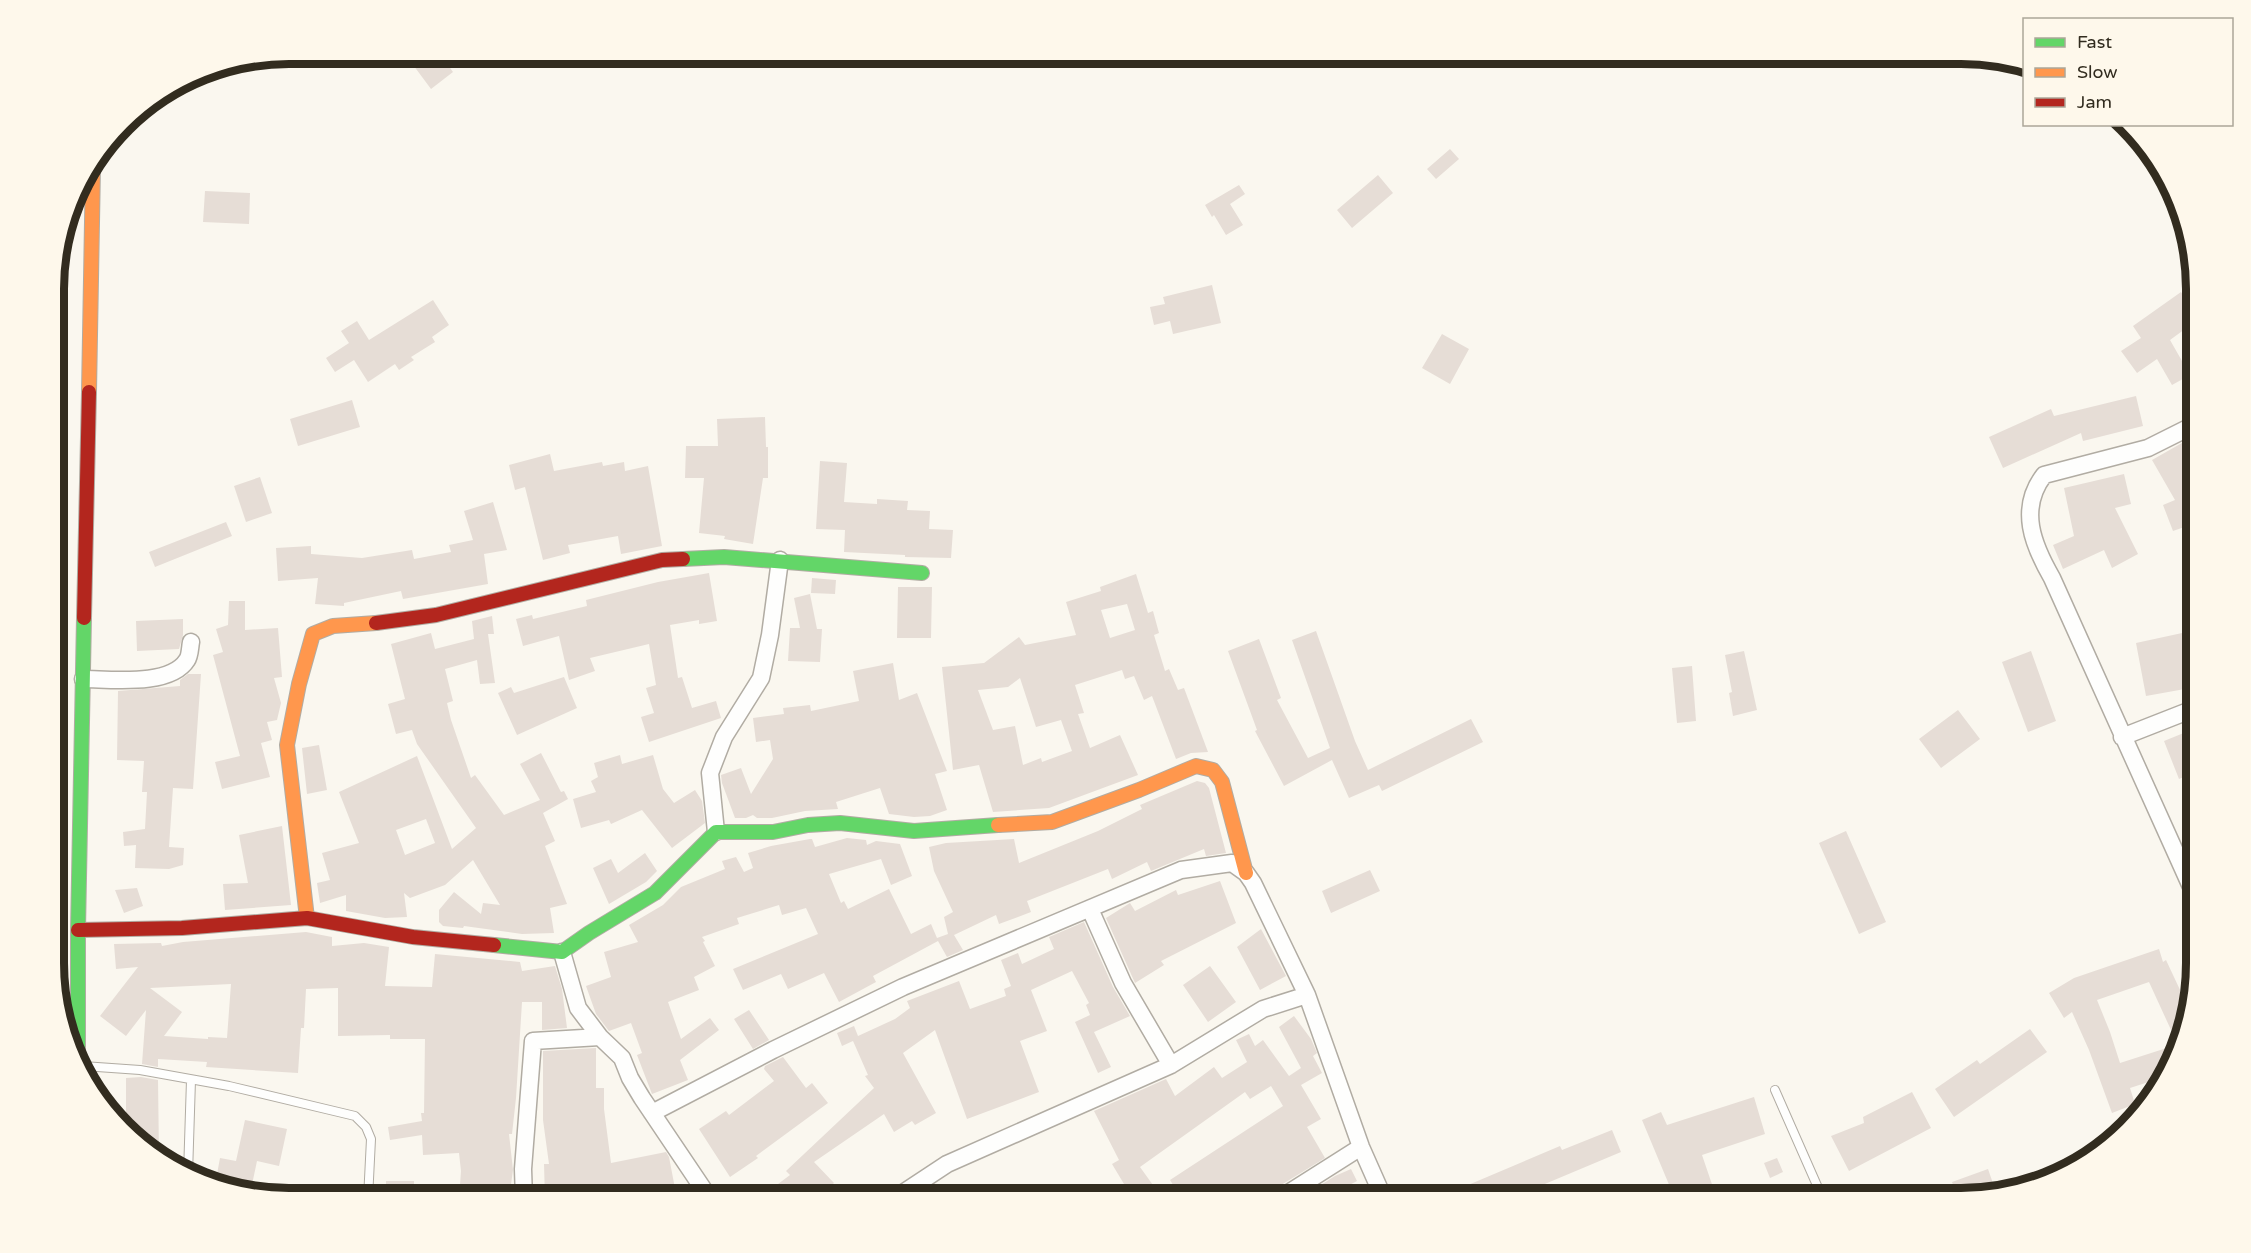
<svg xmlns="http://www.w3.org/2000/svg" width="2251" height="1253" font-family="'Varela Round',sans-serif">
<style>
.building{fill:#e6ddd6;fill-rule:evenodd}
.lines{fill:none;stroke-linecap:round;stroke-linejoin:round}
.lane-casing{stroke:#b1aca3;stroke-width:10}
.street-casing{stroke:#b1aca3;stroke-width:19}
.fast-casing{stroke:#b1aca3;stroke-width:16}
.slow-casing{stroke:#b1aca3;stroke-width:16}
.jam-casing{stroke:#b1aca3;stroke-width:16}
.lane{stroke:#fefefd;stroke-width:8}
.street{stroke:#fefefd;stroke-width:16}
.fast{stroke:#63d668;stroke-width:14}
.slow{stroke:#ff974d;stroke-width:14}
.jam{stroke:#b3261e;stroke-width:14}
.rim{fill:none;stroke:#322c1f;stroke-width:8}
</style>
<rect width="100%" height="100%" fill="#faf7ef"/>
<!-- building -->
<path class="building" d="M405 54H440L453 72 431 89Z
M1450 149 1459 159 1436 179 1427 169Z
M1378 175 1393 193 1352 228 1337 210Z
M1239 185 1245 194 1230 204 1243 225 1226 235 1214 215 1212 217 1205 205Z
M205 191 250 193 249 224 203 222Z
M1212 285 1221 323 1173 334 1170 321 1154 325 1150 307 1165 304 1163 297Z
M2181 292 2196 314V321L2170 340 2190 375 2172 385 2157 359 2137 373 2121 351 2141 338 2133 326Z
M433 300 449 325 432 337 435 342 411 357 414 360 399 370 395 364 368 382 354 360 335 372 326 358 349 343 341 331 357 321 369 340Z
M1442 334 1469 349 1450 384 1422 368Z
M2136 396 2143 426 2083 441 2081 433 2003 468 1989 437 2051 409 2054 416Z
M352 400 360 427 298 446 290 419Z
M765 417 766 447H768V478H763L753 544 724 539 725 536 699 533 704 478H685L686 446H718L717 419Z
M2196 435V523L2173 531 2163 505 2175 500 2152 460Z
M550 454 554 471 602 462 603 466 624 462 625 471 648 466 662 546 621 554 618 536 568 545 570 553 543 560 525 487 515 490 509 465Z
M820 461 847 463 844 502 877 504V499L908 501 907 510 930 511 929 529 953 530 951 558 905 557V555L844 552 845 530 816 529Z
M2124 474 2131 504 2115 508 2138 554 2112 568 2104 550 2063 569 2053 545 2074 536 2064 488Z
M260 477 272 513 246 522 234 486Z
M493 502 507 550 484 554 488 584 403 599 401 591 344 603V606L315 604 318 578 278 581 276 548 311 546V554L362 558 412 550 414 559 451 552 449 545 473 540 464 511Z
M226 522 232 536 155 567 149 552Z
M709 573 717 621 699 624V620L670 625 678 678 682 677 692 708 716 701 721 718 649 742 641 717 654 713 646 688 656 685 649 644 590 658 595 671 569 680 559 636 523 646 516 619 532 615 533 619 587 606 586 600 658 582Z
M1136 574 1148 613 1153 611 1159 633 1154 635 1165 671 1169 669 1178 690 1184 688 1208 752 1191 753 1176 759 1152 696 1144 700 1134 676 1125 679 1122 670 1075 685 1084 713 1078 714 1090 748 1120 735 1138 775 1049 808 993 812 979 765 953 770 942 667 984 663 1019 637 1025 645 1076 635 1066 602 1101 591 1100 587ZM1127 604 1135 630 1110 638 1101 610ZM1020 678 1036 727 1061 720 1072 751 1042 762 1041 758 1023 765 1015 726 993 730 978 690 1008 687Z
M812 578 836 580 835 594 811 593Z
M898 587H932L931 638H897Z
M810 594 817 629H822L820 662 788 661 790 628H800L794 598Z
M229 601H245V630L278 628 282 677 274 678 281 703 277 720 267 722 272 740 261 743 270 777 222 789 215 762 240 756 213 655 223 652 216 629 228 625Z
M492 616 494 634H488L495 683 480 684 477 660 445 669 453 701 447 703 451 720 471 778 475 775 504 815 540 800 520 764 541 753 561 792 564 791 568 799 543 813 555 841 545 846 567 904 550 908 554 933 522 934 464 926 463 928 443 926 439 922V910L454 892 481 914 483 903 500 905 473 860 445 885 410 898 404 893 407 917 385 918 346 911V895L320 903 317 883 330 880 322 853 359 843 339 792 417 756 452 849 476 828 417 744 412 730 396 734 388 704 405 699 391 644 431 633 435 649 474 639 472 621ZM426 819 435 843 405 855 396 830Z
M183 619V635L179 649 137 651 136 621Z
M2196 630V687L2146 696 2136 643Z
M1316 631 1355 741 1368 770 1471 719 1483 742 1382 791 1379 785 1349 798 1332 760 1284 786 1255 731 1257 730 1228 651 1259 639 1281 698 1277 700 1308 758 1330 748 1292 640Z
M1744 651 1757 710 1733 716 1729 693 1732 692 1725 655Z
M2031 651 2056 721 2028 732 2002 662Z
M893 663 899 700 917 693 947 771 935 774 947 810 930 816 914 817 889 814 880 788 836 802 838 809 805 811 772 818H757L753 815 746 818H735L722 783 721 775 741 768 751 794 773 759 770 740 756 742 753 718 784 714 783 708 810 705 811 711 859 701 853 671Z
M1692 666 1696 721 1677 723 1672 668Z
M188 674H201L193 789 173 788 169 847 184 848 183 865 169 869 135 868 136 845 124 846 123 832 145 829 147 792H142L144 761 117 760 118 691 180 686V680Z
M564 677 577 708 517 735 498 693 511 687 514 693Z
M1958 710 1980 739 1941 768 1919 739Z
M2196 728V772L2179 779 2164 741Z
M319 745 327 790 307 794 302 748Z
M620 755 622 764 653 755 663 789 674 803 695 790 702 801 705 823 672 848 642 810 611 824 609 820 581 828 573 799 596 792 591 781 598 777 594 763Z
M1197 781 1205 783 1209 788 1226 853 1206 856 1204 849 1151 871 1147 862 1112 879 1108 869 1027 901 1031 912 999 924 996 915 954 935 963 950 947 957 938 941 873 976 876 982 839 1002 824 973 788 989 781 974 743 990 733 969 818 934 806 908 782 915 779 905 737 918 739 924 702 937 705 941 703 942 715 966 694 977 699 990 668 1002 681 1039 710 1018 719 1030 680 1060 688 1080 652 1094 637 1055 642 1053 631 1023 609 1031 596 1014 586 986 611 977 604 952 638 942 629 925 663 905 681 887 725 869 722 861 736 857 744 872 753 868 748 853 771 846 810 839H812L815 847 847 838 866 840 867 845 876 841 900 844 912 876 891 885 881 859 829 874 841 903 844 901 848 909 889 889 911 934 931 924 937 938 948 934 944 917 953 912 934 871 929 847 946 843 1014 839 1019 863 1098 831 1142 809 1140 805Z
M282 826 291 905 225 910 223 884 248 883 239 835Z
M1846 831 1886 922 1859 934 1819 843Z
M645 853 657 871 646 882 609 904 593 868 611 859 618 873Z
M1370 870 1380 891 1331 913 1322 891Z
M1220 881 1236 923 1161 961 1164 965 1135 983 1106 918 1130 903 1135 911 1176 890 1178 895Z
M137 888 143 906 124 913 115 890Z
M1084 922 1113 987 1130 1016 1094 1032 1111 1067 1098 1073 1075 1022 1090 1015 1086 1005 1089 1003 1072 971 1031 990 1047 1031 1020 1041 1039 1092 967 1119 935 1030 903 1053 936 1113 915 1125 912 1121 894 1132 884 1114 814 1162 834 1183 817 1199H758L790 1175 786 1171 874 1088 865 1076 868 1075 853 1041 842 1046 837 1033 854 1026 858 1036 895 1019 910 1008 907 1001 959 981 970 1009 1006 996 1004 989 1011 986 1001 960 1018 953 1022 964 1054 949 1049 937Z
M1261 929 1286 976 1260 990 1237 947Z
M306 932 332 937V946L364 943 389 947 385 986 432 987 435 954 520 962 522 971 555 966 562 989 567 1028 542 1030V1002H522L516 1098 512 1134H509L513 1170 509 1199H459L461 1171 459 1153 423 1155 422 1135 390 1140 388 1127 422 1121 421 1113H424L425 1039H390V1035L338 1036V988L306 989 304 1028H301L298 1073 206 1067 207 1062 158 1059V1067L142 1064 146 1010 126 1036 100 1016 138 967 116 969 114 944 161 943 162 946 183 942ZM231 984 227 1038 208 1037V1039L164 1036 182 1012 150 988Z
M2159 949 2163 962 2166 960 2188 1007 2177 1043 2149 982 2097 1000 2110 1032 2120 1063 2176 1045 2167 1076 2130 1088 2135 1104 2112 1113 2089 1050 2072 1012 2064 1018 2049 993 2074 978Z
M1210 966 1236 1002 1208 1022 1183 985Z
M749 1010 769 1040 753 1049 734 1019Z
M1294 1016 1311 1039 1317 1053 1313 1056 1322 1073 1301 1085 1321 1119 1307 1127 1325 1158 1273 1190 1265 1199H1182L1170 1180 1283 1106 1271 1086 1250 1099 1245 1092 1140 1167 1163 1199H1133L1112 1164 1119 1160 1094 1111 1166 1079 1175 1096 1214 1067 1222 1078 1247 1062 1236 1040 1249 1034 1255 1046 1263 1040 1289 1076 1301 1068 1279 1027Z
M2030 1029 2047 1052 1954 1117 1935 1089 1977 1060 1980 1064Z
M596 1048V1088H604V1109L611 1163 666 1152 669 1157 677 1199H545L544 1164H549L543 1120V1051Z
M783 1057 806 1088 812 1083 828 1103 756 1156 758 1158 730 1177 699 1129 726 1111 729 1115 774 1081 764 1069 765 1066Z
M141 1077 158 1080 159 1155 126 1125V1078Z
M1912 1092 1931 1128 1849 1171 1831 1136 1864 1123 1863 1117Z
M1754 1097 1765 1134 1702 1155 1717 1199H1675L1642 1120 1661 1112 1667 1125Z
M245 1120 287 1129 279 1166 257 1161 250 1194 229 1191 215 1185 220 1158 236 1161Z
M1612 1130 1621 1152 1509 1199H1435L1560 1146 1562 1150Z
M1777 1158 1783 1172 1770 1178 1764 1163Z
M1351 1169 1357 1181 1340 1190 1344 1199H1299L1335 1176Z
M1988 1169 1997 1195 1977 1199H1958L1952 1182Z
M386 1181H414V1199H386Z"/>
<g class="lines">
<!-- lane casing -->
<g class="lane-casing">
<path id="lane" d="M83 1066 140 1070 229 1086 355 1116 366 1127 371 1139 368 1199
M1775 1090 1823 1199
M188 1174 191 1080"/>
</g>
<!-- street casing -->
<g class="street-casing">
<path id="street" d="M2196 424 2148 448 2044 475C2018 509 2033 545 2052 578L2197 900
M83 679C110 679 170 687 187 660 190 656 190 647 191 642
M2122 737 2196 708
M716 832 710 773 724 737 761 678 770 635 780 560
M1090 909 1123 983 1171 1065
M562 952 578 1008 600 1037 622 1058 630 1078 642 1098 710 1199
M652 1113 773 1050 903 987 1181 870 1232 863 1246 873 1253 883 1307 995 1361 1147 1384 1199
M524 1199 523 1169 533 1041 600 1037
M894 1199 947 1164 1171 1065 1263 1009 1307 995
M1279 1199 1361 1147"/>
</g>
<!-- fast casing -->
<g class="fast-casing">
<path id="fast" d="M683 559 724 557 922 573
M494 945 562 952 589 933 655 893 716 832H773L808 825 840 823 914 831 998 825
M78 1053V930L84 618"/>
</g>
<!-- slow casing -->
<g class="slow-casing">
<path id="slow" d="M89 392 93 166
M56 493 58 252
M998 825 1052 822 1139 790 1196 766 1213 770 1222 782 1246 873
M307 918 287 745 299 684 313 634 333 626 376 623"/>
</g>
<!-- jam casing -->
<g class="jam-casing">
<path id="jam" d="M84 618 89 392
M376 623 436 615 662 560 683 559
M78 930 182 928 307 918 413 937 494 945"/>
</g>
<!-- lane -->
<use href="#lane" class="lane"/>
<!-- street -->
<use href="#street" class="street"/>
<!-- fast -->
<use href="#fast" class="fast"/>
<!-- slow -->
<use href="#slow" class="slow"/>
<!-- jam -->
<use href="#jam" class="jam"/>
</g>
<!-- crop -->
<path d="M0 0H2251V1253H0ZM289 64H1961A225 225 0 0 1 2186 289V963A225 225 0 0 1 1961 1188H289A225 225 0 0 1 64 963V289A225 225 0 0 1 289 64Z" fill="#fef8eb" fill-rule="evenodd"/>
<path class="rim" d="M289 64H1961A225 225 0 0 1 2186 289V963A225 225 0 0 1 1961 1188H289A225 225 0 0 1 64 963V289A225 225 0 0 1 289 64Z"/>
<!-- legend -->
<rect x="2023" y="18" width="210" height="108" fill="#fef8eb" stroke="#aca699" stroke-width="1.5"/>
<rect x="2035" y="38" width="30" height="9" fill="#63d668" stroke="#aca699" stroke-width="1.5"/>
<text x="2077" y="48" font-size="18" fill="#322c1f">Fast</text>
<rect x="2035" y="68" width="30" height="9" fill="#ff974d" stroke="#aca699" stroke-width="1.5"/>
<text x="2077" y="78" font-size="18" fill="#322c1f">Slow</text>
<rect x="2035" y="98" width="30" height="9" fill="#b3261e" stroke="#aca699" stroke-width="1.5"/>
<text x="2077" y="108" font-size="18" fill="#322c1f">Jam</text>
</svg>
